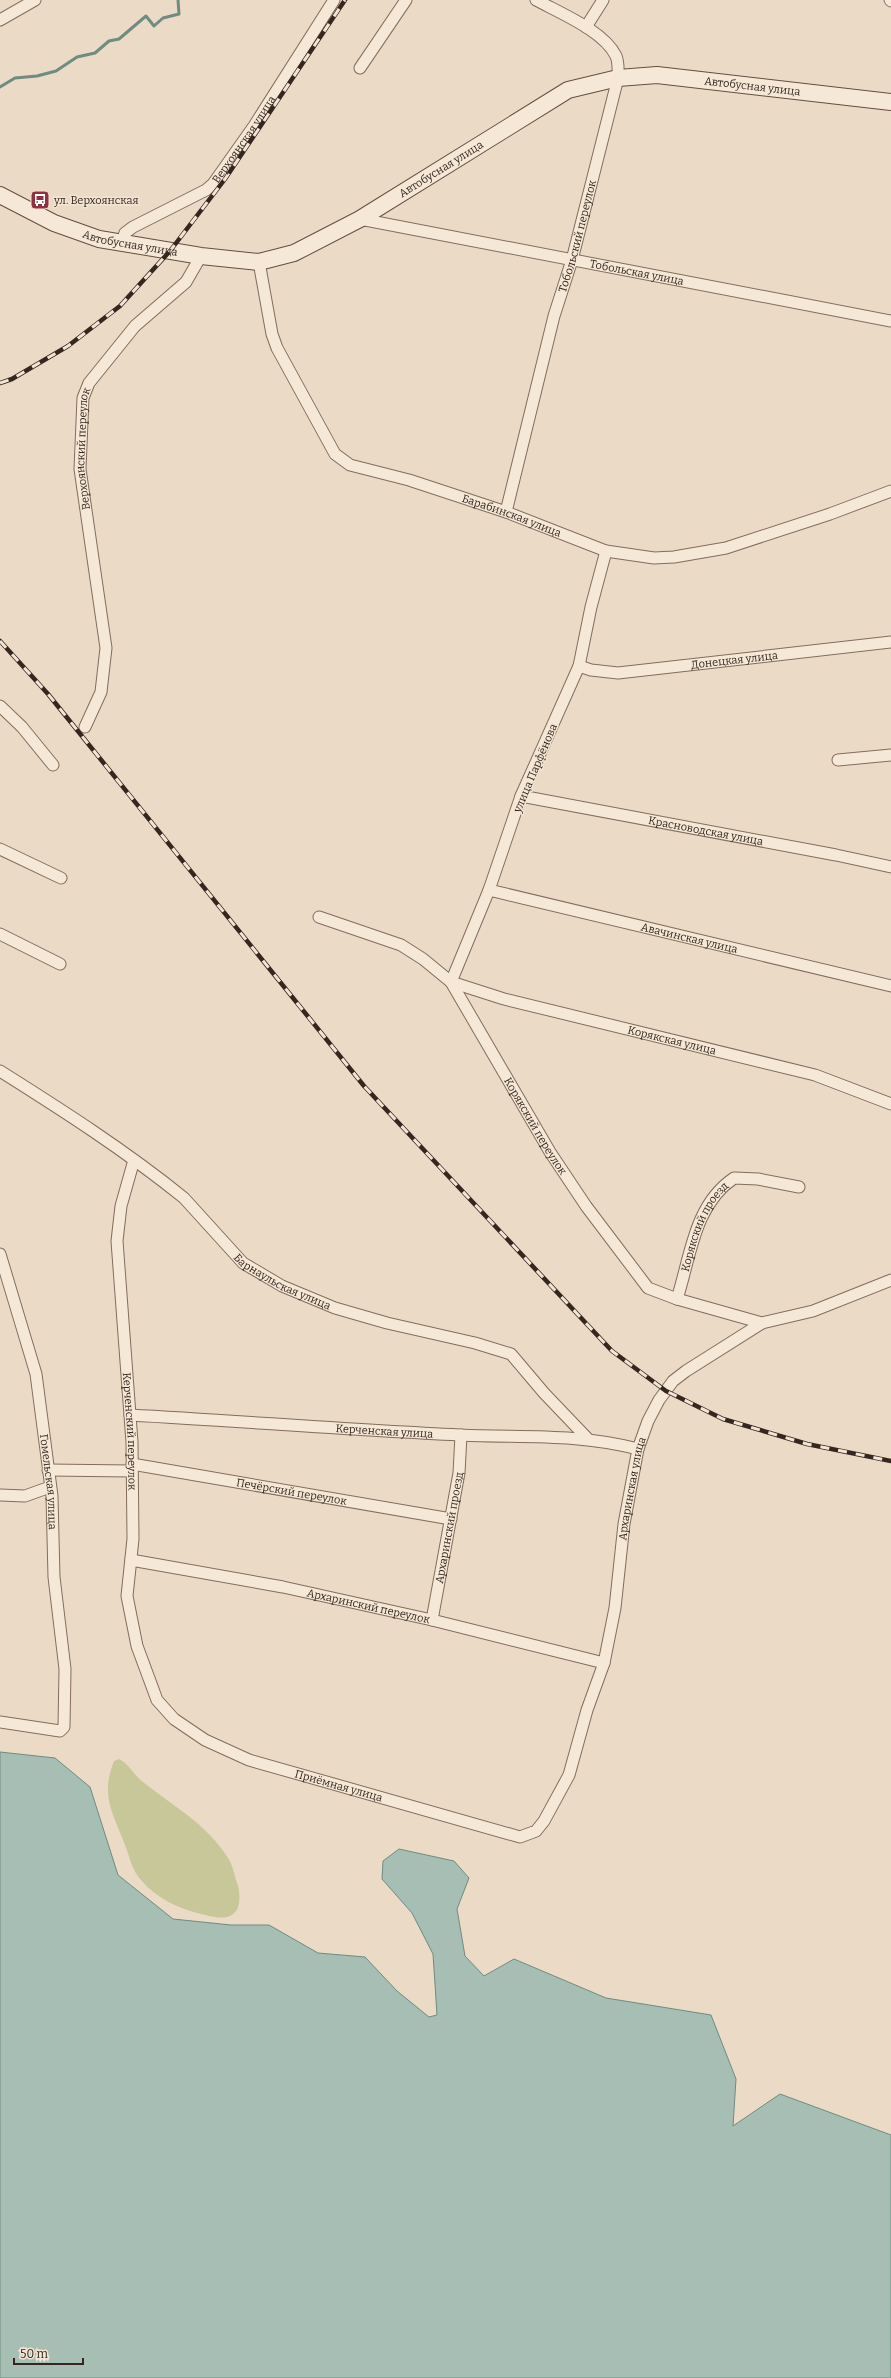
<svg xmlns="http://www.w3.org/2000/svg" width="891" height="2378" font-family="Bitter,serif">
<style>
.green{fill:#c8c79a}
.water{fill:#a6beb4;stroke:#6e8c80}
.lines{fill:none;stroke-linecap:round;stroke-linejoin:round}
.stream{stroke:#6e8c80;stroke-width:3}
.street-casing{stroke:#846c5c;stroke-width:13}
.secondary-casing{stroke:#664d3f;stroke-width:18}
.street{stroke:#f6e8d7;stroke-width:11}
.secondary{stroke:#f6e8d7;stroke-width:16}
.rail-casing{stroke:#35271f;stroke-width:4.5}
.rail{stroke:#f3e5d4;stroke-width:3;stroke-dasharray:9;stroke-linecap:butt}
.labels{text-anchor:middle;stroke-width:3;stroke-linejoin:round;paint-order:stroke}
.street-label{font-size:11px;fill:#35271f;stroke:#f3e5d4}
.poi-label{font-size:11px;fill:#35271f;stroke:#f3e5d4;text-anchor:start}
</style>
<rect width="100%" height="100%" fill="#ebdac5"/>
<!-- green -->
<path class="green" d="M119 1759C127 1762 135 1776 143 1782 173 1806 207 1824 228 1858 233 1865 235 1878 238 1886 240 1894 241 1909 233 1914 225 1921 210 1916 201 1914 179 1909 156 1898 141 1880 132 1870 130 1858 125 1845 113 1813 100 1796 114 1761Z"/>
<!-- water -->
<path class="water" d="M0 1752 55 1758 90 1787 118 1875 173 1919 231 1925H269L318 1953 365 1957 397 1991 429 2017 437 2015 433 1954 412 1913 382 1879 383 1861 399 1849 454 1861 469 1878 457 1909 465 1956 484 1976 514 1959 606 1998 711 2015 736 2079 733 2126 780 2094 891 2135V2378H0Z"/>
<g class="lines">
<!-- stream -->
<path class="stream" d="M0 87 15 78 37 76 56 71 77 57 95 53 109 41 119 39 146 16 154 26 163 18 179 14 178 0"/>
<!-- street casing -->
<g class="street-casing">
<g id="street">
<path d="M890 0 891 1"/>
<path d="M0 20 35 0"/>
<path d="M586 27 603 0"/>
<path d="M360 68 406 0"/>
<path id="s1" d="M360 219 891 321"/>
<path id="s2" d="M121 244 125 233 133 227 206 190 213 184 254 126 334 0"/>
<path id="s3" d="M259 262 272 334 277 348 335 454 350 465 409 480 506 512 606 551 654 558 674 557 726 548 830 514 891 491"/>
<path id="s4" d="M506 512 554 316 572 260 618 78C618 71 619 63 616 56 604 31 560 13 536 0"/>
<path id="s5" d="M606 551 591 607 579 666 521 796 489 890 451 982 504 999 815 1075 891 1104"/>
<path id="s6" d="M579 666 591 670 618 673 891 642"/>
<path d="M0 706 22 727 53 765"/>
<path id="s7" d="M85 727 101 692 106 648 80 469 83 398 89 383 135 326 186 282 201 256"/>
<path d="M838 760 891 755"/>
<path id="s8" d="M521 796 836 855 891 867"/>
<path d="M0 849 61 878"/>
<path id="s9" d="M489 890 891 986"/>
<path id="s10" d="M319 917 401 945 423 959 451 982 550 1152 586 1206 648 1288 677 1299 762 1323"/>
<path d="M0 934 60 964"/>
<path id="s11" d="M0 1071C62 1110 126 1151 184 1198L243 1263 282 1286 335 1308 387 1323 475 1343 511 1354 544 1393 587 1438"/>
<path id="s12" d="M134 1160 121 1206 117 1241 132 1442 133 1539 127 1596 137 1646 157 1700 174 1719 205 1740 249 1760 520 1837 536 1831 544 1821 569 1775 587 1710 604 1663 615 1608 624 1524 638 1449 648 1421 659 1400 673 1381 686 1371 762 1323 813 1311 891 1280"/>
<path id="s13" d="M0 1254 36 1374 52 1496 54 1577 65 1669 64 1727 60 1731 0 1722"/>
<path id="s14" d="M677 1299C691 1255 694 1205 734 1178L758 1179 799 1187"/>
<path id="s15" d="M130 1415C240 1421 350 1430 460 1435 522 1438 576 1433 638 1449"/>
<path id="s16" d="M132 1464 451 1519"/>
<path d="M48 1470 132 1471"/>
<path d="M0 1495 25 1496 50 1487"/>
<path id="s17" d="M131 1560 283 1587 432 1620 604 1663"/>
<path id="s18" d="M432 1620 459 1473 461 1435"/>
</g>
</g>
<!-- secondary casing -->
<g class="secondary-casing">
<g id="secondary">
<path id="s19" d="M0 195 54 223 99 239 201 256 259 262 294 253 360 219 568 90 618 78 657 75 891 102"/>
</g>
</g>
<!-- street -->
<use href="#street" class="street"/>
<!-- secondary -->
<use href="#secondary" class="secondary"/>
<!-- rail casing -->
<g class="rail-casing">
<path id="rail" d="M0 383 12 379 68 346 120 306 170 251 225 179 345 0
M0 641 48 694 364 1086 612 1351 666 1391 723 1419 807 1444 891 1461"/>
</g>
<!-- rail -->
<use href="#rail" class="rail"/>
</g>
<!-- icons -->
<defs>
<g id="bus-square" transform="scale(1)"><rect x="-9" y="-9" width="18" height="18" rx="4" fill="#8f313f" stroke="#f3e5d4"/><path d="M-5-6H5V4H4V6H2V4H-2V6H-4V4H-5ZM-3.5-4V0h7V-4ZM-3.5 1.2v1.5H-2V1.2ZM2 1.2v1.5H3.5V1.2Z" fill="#fff"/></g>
</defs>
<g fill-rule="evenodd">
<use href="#bus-square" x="40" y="200"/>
</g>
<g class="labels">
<!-- street labels -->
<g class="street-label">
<text dy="4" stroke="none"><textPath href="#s19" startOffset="812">Автобусная улица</textPath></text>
<text dy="4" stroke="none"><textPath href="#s2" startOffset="167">Верхоянская улица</textPath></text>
<text dy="4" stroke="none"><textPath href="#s19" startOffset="476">Автобусная улица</textPath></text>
<text dy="4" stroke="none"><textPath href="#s4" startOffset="285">Тобольский переулок</textPath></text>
<text dy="4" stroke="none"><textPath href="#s19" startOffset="140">Автобусная улица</textPath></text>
<text dy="4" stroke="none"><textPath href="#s1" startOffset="282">Тобольская улица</textPath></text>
<text dy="4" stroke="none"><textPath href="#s7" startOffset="284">Верхоянский переулок</textPath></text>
<text dy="4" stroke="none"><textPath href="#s3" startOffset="397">Барабинская улица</textPath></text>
<text dy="4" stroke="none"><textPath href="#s6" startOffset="157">Донецкая улица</textPath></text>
<text transform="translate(535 768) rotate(-67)" y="4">улица Парфёнова</text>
<text dy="4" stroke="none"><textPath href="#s8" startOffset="188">Красноводская улица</textPath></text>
<text dy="4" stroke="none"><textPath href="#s9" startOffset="206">Авачинская улица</textPath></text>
<text dy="4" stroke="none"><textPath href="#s5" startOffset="688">Корякская улица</textPath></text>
<text dy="4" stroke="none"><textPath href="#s10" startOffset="316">Корякский переулок</textPath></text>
<text dy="4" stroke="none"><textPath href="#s14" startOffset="78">Корякский проезд</textPath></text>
<text dy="4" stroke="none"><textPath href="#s11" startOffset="355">Барнаульская улица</textPath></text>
<text dy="4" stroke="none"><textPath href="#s15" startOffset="255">Керченская улица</textPath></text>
<text dy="4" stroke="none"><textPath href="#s12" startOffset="274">Керченский переулок</textPath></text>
<text dy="4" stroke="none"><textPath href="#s13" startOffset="234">Гомельская улица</textPath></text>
<text dy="4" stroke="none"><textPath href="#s12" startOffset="1317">Архаринская улица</textPath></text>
<text dy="4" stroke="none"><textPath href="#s16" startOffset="162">Печёрский переулок</textPath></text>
<text dy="4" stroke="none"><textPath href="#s18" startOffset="94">Архаринский проезд</textPath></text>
<text dy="4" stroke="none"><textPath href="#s17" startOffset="242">Архаринский переулок</textPath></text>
<text dy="4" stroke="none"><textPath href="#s12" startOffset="752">Приёмная улица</textPath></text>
</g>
<!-- poi labels -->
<g class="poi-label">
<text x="54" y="204">ул. Верхоянская</text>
</g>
</g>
<!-- scale -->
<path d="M14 2358v6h69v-6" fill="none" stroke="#35271f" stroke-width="2"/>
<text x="20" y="2358" font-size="12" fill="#35271f" stroke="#f3e5d4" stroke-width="3" paint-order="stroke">50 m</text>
</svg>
